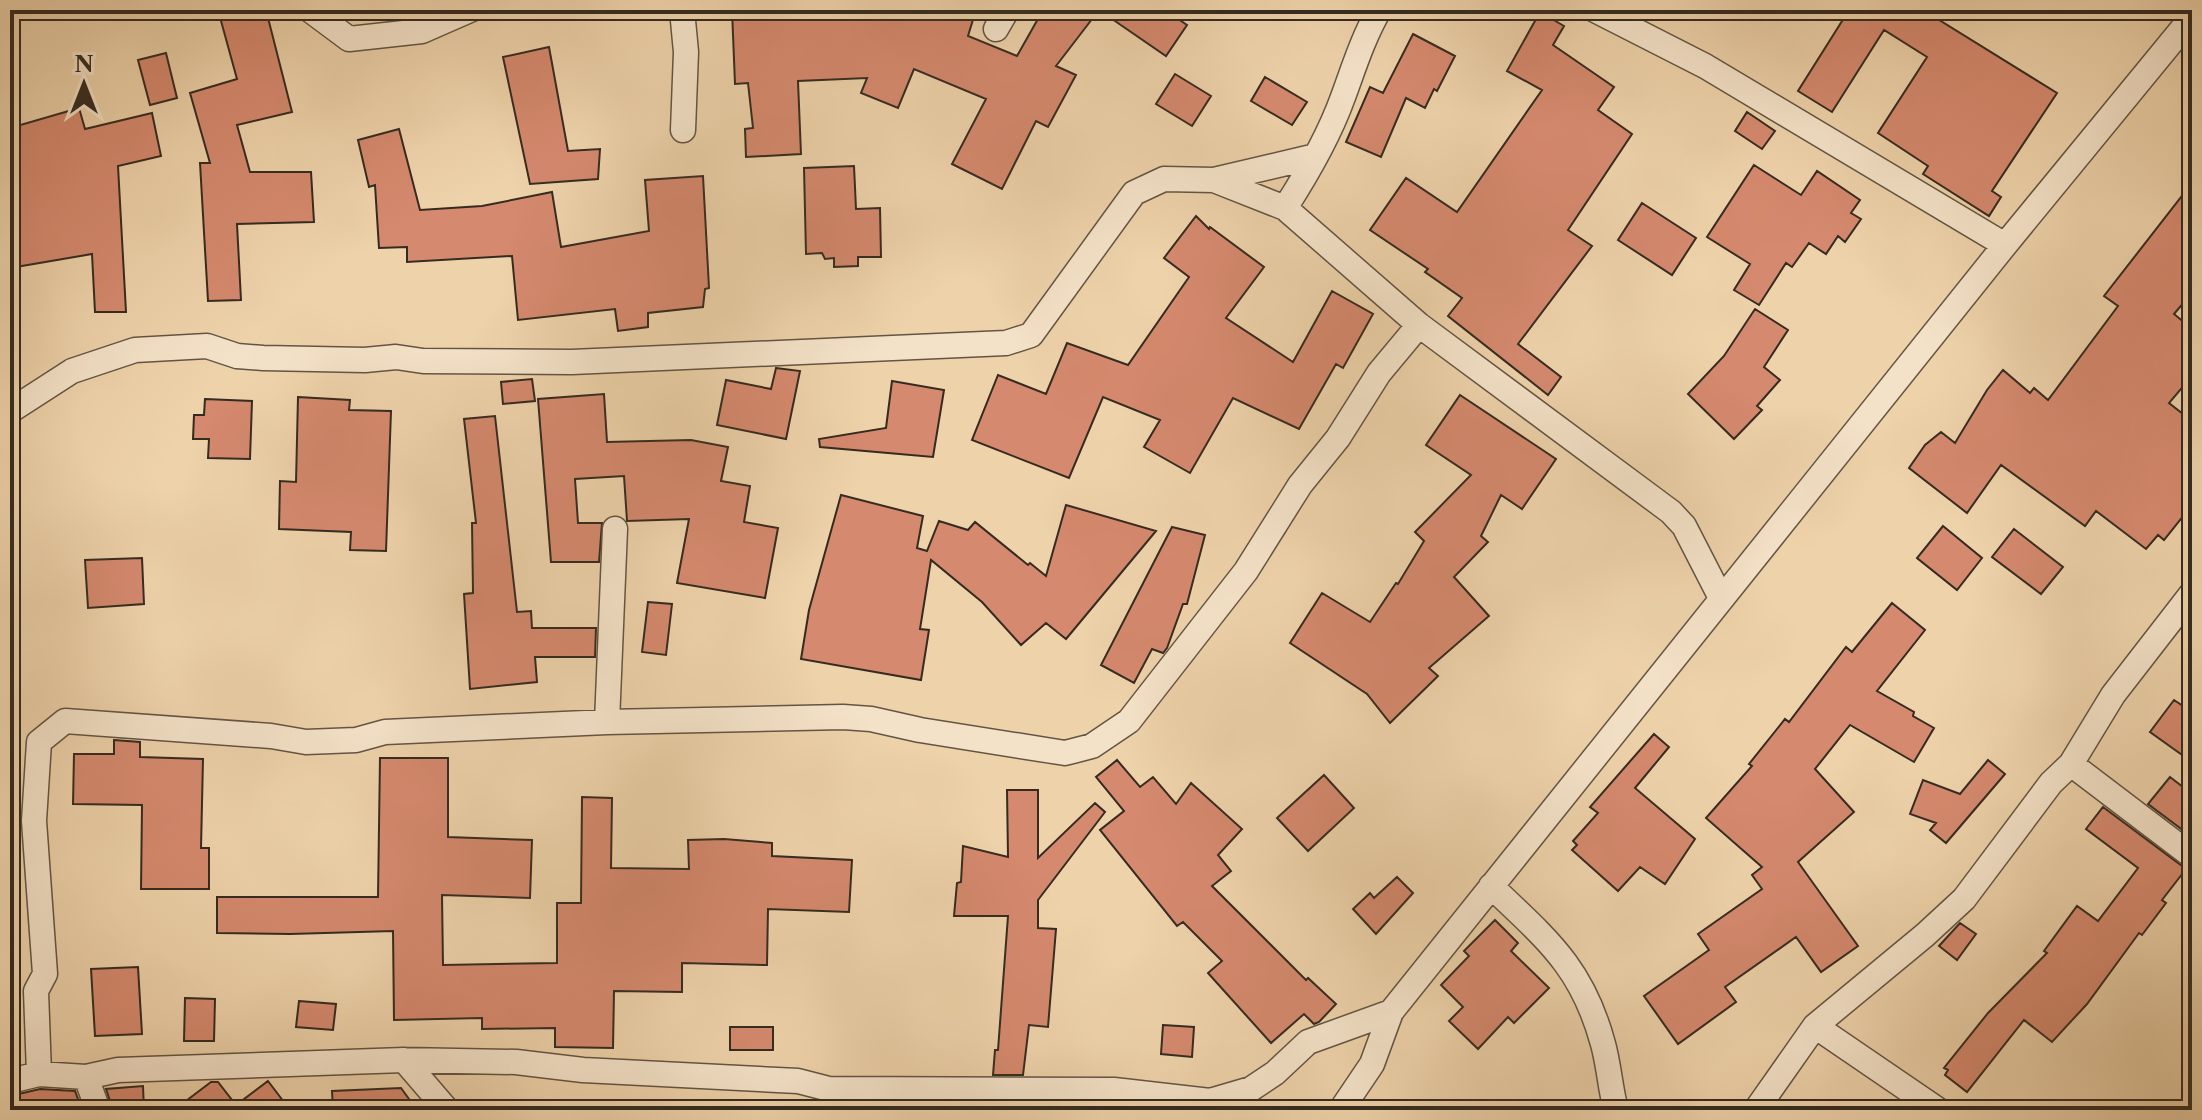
<svg xmlns="http://www.w3.org/2000/svg" width="2202" height="1120" font-family="'Libre Caslon Text',serif">
<style>
.building{fill:#d5896e;stroke:#352b21;stroke-width:2}
.lines{fill:none;stroke-linecap:round;stroke-linejoin:round}
.minor-casing{stroke:#635543;stroke-width:27}
.minor{stroke:#f4e2c8;stroke-width:24}
</style>
<rect width="100%" height="100%" fill="#eed2aa"/>
<filter id="stains"><feTurbulence type="fractalNoise" baseFrequency=".0025" numOctaves="4"/><feColorMatrix values="0 0 0 0 .2 0 0 0 0 .09 0 0 0 0 .02 0 0 0 .5 -.17"/></filter>
<radialGradient id="worn" r=".72"><stop offset=".6" stop-color="#630" stop-opacity="0"/><stop offset="1" stop-color="#630" stop-opacity=".3"/></radialGradient>
<!-- building -->
<path class="building" d="M218 10H266L292 112 237 125 250 172H311L314 222 237 224 241 300 208 301 200 163H210L190 93 237 79Z
M732 10H976L968 36 1017 56 1043 10H1165L1187 25 1166 56 1099 10 1056 66 1076 75 1048 127 1036 121 1002 189 952 164 986 99 914 69 898 108 861 93 867 78 798 81 801 154 746 157 745 129 753 128 748 83 735 84Z
M1849 10H1923L2057 93 1992 191 2001 197 1989 216 1923 174 1928 166 1878 133 1927 57 1884 30 1832 112 1798 91Z
M1540 12 1564 26 1553 45 1614 87 1598 110 1632 134 1568 230 1592 246 1518 344 1561 377 1548 395 1448 316 1462 298 1425 272 1428 269 1370 230 1406 178 1457 212 1542 90 1507 71Z
M1413 34 1455 56 1437 91 1434 89 1425 108 1406 98 1381 157 1346 142 1370 87 1383 93Z
M549 47 568 151 600 149 598 179 530 184 503 57Z
M166 53 177 98 150 105 138 60Z
M1175 74 1211 96 1192 126 1156 104Z
M1265 77 1307 102 1292 125 1251 101Z
M79 108 85 129 152 113 161 156 118 166 126 312H95L92 254 10 268V128Z
M1747 112 1775 131 1762 149 1735 131Z
M399 129 420 210 482 206 552 192 561 247 649 231 645 180 703 176 709 288 705 289 703 307 648 313V327L618 331 615 309 518 320 512 256 407 262V247L379 248 375 185 369 187 358 140Z
M1754 165 1801 195 1817 171 1860 200 1851 213 1861 219 1845 242 1838 236 1826 254 1809 243 1792 267 1786 263 1759 305 1734 290 1750 264 1707 237Z
M854 166 856 209 880 208 881 257H858V266L834 267V258L825 259 822 253 806 254 804 168Z
M2192 183V293L2174 314 2192 329V376L2169 403 2192 421V505L2164 540 2158 535 2146 549 2096 511 2085 526 2001 465 1967 513 1909 468 1925 445 1941 432 1955 443 1987 390 2003 370 2030 393 2034 388 2048 400 2118 306 2104 296Z
M1642 203 1696 238 1672 275 1618 240Z
M1196 216 1209 229 1210 227 1264 267 1226 318 1293 362 1332 291 1373 314 1343 368 1336 364 1299 429 1233 398 1190 473 1144 447 1160 420 1103 397 1069 478 972 440 998 375 1046 394 1067 343 1128 365 1189 277 1164 258Z
M1755 309 1788 330 1764 367 1780 380 1757 406 1762 410 1734 439 1688 394 1724 356Z
M776 368 800 371 786 439 717 425 726 380 771 389Z
M532 379 535 401 503 404 501 382Z
M892 381 944 390 933 457 820 447 819 439 886 428Z
M604 394 607 442 691 440 728 447 721 481 750 486 744 522 778 528 765 598 677 583 689 519 627 521 624 476 575 479 578 523H602L599 562H551L538 399Z
M1460 395 1556 459 1522 509 1501 495 1481 536 1488 542 1454 577 1489 616 1429 668 1438 676 1390 723 1367 694 1290 643 1322 593 1370 622 1396 583 1398 584 1424 541 1415 532 1471 475 1426 445Z
M298 397 350 400 349 410 391 411 386 551 350 550 351 532 279 529 280 481 296 482Z
M205 399 252 401 250 459 208 458 209 439H193L194 415H204Z
M495 416 517 612 531 611 532 628H596L595 657H535L537 682 470 689 464 594 473 593 472 523H476L464 419Z
M841 495 923 516 917 548 927 551 939 521 968 530 975 522 1028 565 1030 563 1046 576 1066 505 1156 531 1066 639 1046 623 1021 645 982 602 931 560 920 629 929 630 921 680 801 659 809 610Z
M1943 526 1982 558 1957 590 1917 558Z
M1172 527 1205 535 1187 604H1183L1167 648 1163 653 1152 649 1134 683 1101 665Z
M2014 529 2063 567 2041 594 1992 557Z
M142 558 144 604 88 608 85 560Z
M648 602 672 604 666 655 642 652Z
M1892 603 1925 630 1877 691 1914 712 1913 716 1934 728 1914 762 1850 725 1815 769 1854 812 1798 862 1858 946 1821 972 1796 937 1725 987 1736 1002 1678 1044 1644 996 1709 950 1698 934 1762 889 1752 875 1762 867 1706 818 1752 766 1749 764 1785 719 1789 722 1846 647 1852 652Z
M2174 700 2192 712V762L2150 732Z
M1654 734 1669 747 1635 788 1695 839 1665 884 1640 867 1618 891 1572 850 1577 845 1573 841 1598 813 1590 807Z
M114 740 140 742V757L203 759 201 848H209V889H141L142 805 73 804 74 754H114Z
M380 758H448V837L532 840 530 898 442 895 443 965 557 963V903H581L582 797 612 798 611 868 689 869 688 840 724 839 772 843V856L852 860 849 912 768 909 767 965 682 963V992L614 991 613 1048 555 1047V1028L482 1029V1018L394 1020 393 931 290 934 217 933V897H378Z
M1117 760 1140 787 1153 777 1176 804 1191 783 1242 829 1218 855 1231 871 1212 886 1306 980 1308 978 1336 1004 1319 1022 1314 1024 1304 1014 1271 1043 1208 973 1222 961 1183 922 1177 926 1100 830 1124 811 1096 777Z
M1988 760 2005 774 1946 843 1930 830 1936 823 1910 814 1923 780 1960 794Z
M1324 775 1354 808 1308 851 1277 818Z
M2170 777 2192 794V837L2148 804Z
M1007 790H1038V858L1095 803 1105 812 1038 900V928L1056 929 1048 1027 1029 1025 1023 1075H993L995 1050H998L1008 916H954L957 883 961 882 963 846 1008 857Z
M2103 807 2186 869 2162 900 2166 903 2142 935 2139 933 2087 1004 2052 1042 2024 1020 1967 1092 1945 1075 1948 1070 1944 1068 1988 1013 2047 953 2044 951 2077 906 2098 921 2138 868 2086 829Z
M1397 877 1413 893 1376 934 1353 909 1370 893 1374 898Z
M1495 920 1518 943 1511 951 1549 988 1514 1023 1508 1017 1478 1049 1449 1021 1463 1007 1441 985 1469 956 1464 951Z
M1960 923 1976 934 1957 960 1939 946Z
M138 967 142 1034 95 1036 91 969Z
M185 998 215 999 214 1041H184Z
M299 1001 336 1004 333 1030 296 1027Z
M1163 1025 1194 1027 1192 1057 1161 1054Z
M730 1027H773V1050H730Z
M268 1081 290 1110H174L211 1082H218L236 1105Z
M143 1086 144 1110H113L106 1089Z
M401 1088 417 1110H333L332 1091Z
M40 1089 75 1091 82 1110H10V1096Z"/>
<g class="lines">
<!-- minor casing -->
<g class="minor-casing">
<path id="minor" d="M310 10 349 39 422 31 470 10
M682 10 686 52 683 130
M1595 10 1705 66 2005 245
M996 29 1007 10
M1214 180 1285 208 1419 325 1671 512 1684 526 1721 598
M1285 208C1307 174 1329 136 1343 97 1354 67 1363 38 1379 10
M10 411 72 371 135 350 207 346 237 356 263 358 365 360 396 357 423 361 572 362 1006 343 1031 335 1134 193 1164 179 1214 180 1316 156
M607 722 615 529
M2071 764 2192 856
M1491 886C1546 939 1582 966 1603 1044 1609 1065 1610 1088 1616 1110
M1815 1026 1938 1110
M404 1060 447 1110
M39 1074 36 991 45 974 34 821 39 742 65 721 271 736 306 742 356 740 385 732 607 722 843 717 871 719 920 730 1065 753 1092 746 1129 721 1246 571 1300 485 1338 438 1379 373 1419 325
M86 1077 98 1110
M10 1081 39 1074 86 1077 118 1070 404 1060 516 1062 583 1070 798 1081 829 1089 1114 1090 1210 1101 1251 1089 1275 1073 1308 1042 1391 1012
M1341 1110 1372 1064 1391 1012 2005 245 2192 17
M1756 1110 1815 1026 1925 935 1964 899 2051 783 2071 764 2113 695 2192 593"/>
</g>
<!-- minor -->
<use href="#minor" class="minor"/>
</g>
<!-- margin -->
<rect width="2202" height="1120" fill="none" stroke="#eed2aa" stroke-width="40"/>
<rect x="12" y="12" width="2178" height="1096" fill="none" stroke="#352b21" stroke-width="4"/>
<rect x="20" y="20" width="2162" height="1080" fill="none" stroke="#352b21" stroke-width="2"/>
<!-- north arrow -->
<g transform="translate(84 84)" stroke="#f4e2c8" stroke-width="6" paint-order="stroke">
<path d="M0-6L14 30L0 20L-14 30Z" fill="#352b21"/>
<text y="-12" font-size="22" font-weight="bold" text-anchor="middle" fill="#352b21">N</text>
</g>
<rect width="100%" height="100%" filter="url(#stains)"/>
<rect width="100%" height="100%" fill="url(#worn)"/>
</svg>
